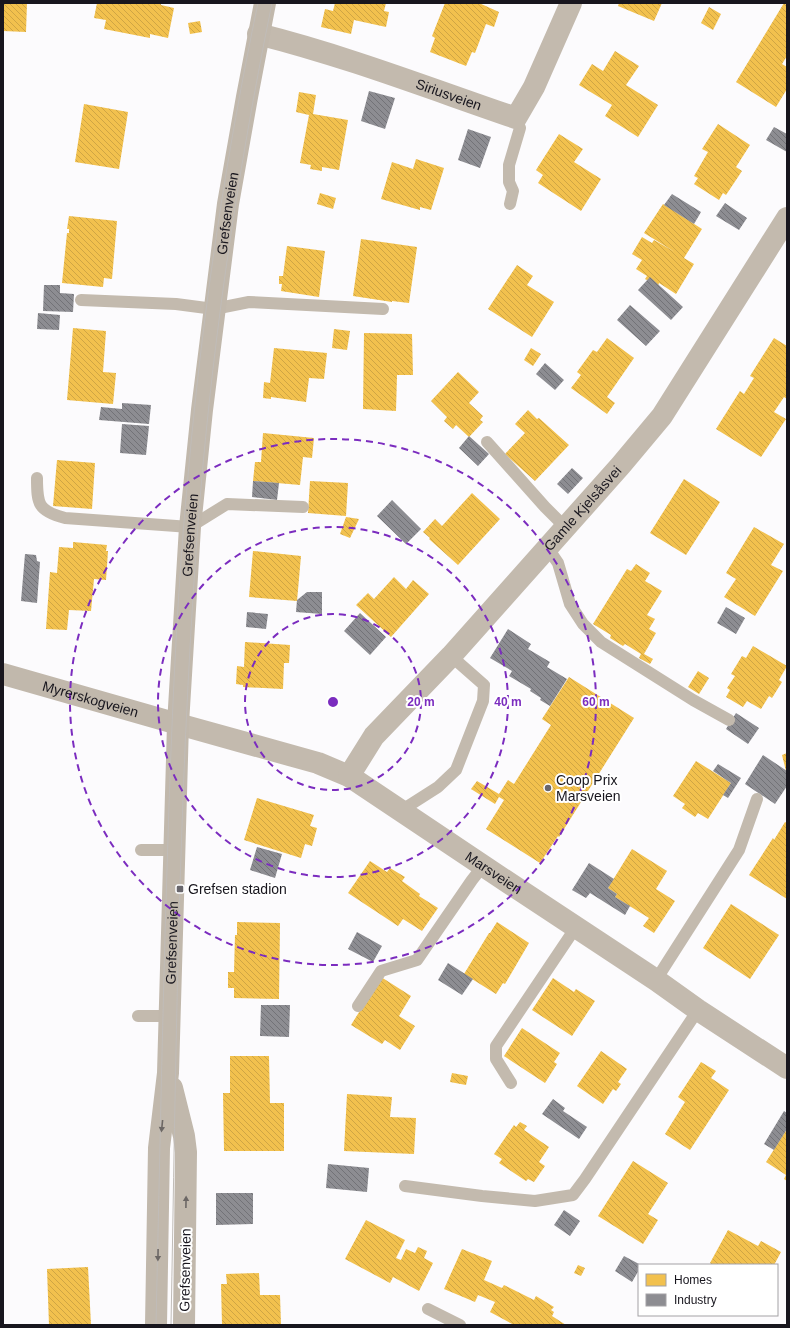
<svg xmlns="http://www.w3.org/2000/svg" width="790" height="1328" font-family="Helvetica,sans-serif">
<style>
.homes{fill:url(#homes-back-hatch)}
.industry{fill:url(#industry-back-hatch)}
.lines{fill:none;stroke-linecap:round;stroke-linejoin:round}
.lane{stroke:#c3baae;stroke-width:12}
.street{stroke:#c3baae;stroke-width:22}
.secondary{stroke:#c1b8ac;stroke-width:22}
.tram{stroke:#c0bcb8;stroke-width:1}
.oneway{fill:#6c6765}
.ring{fill:none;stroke:#7b2cbf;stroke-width:2;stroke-dasharray:7 5}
.poi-dot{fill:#68666c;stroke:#fff;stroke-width:1.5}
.labels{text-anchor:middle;stroke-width:4;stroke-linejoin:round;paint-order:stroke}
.street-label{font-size:14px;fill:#18161e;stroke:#fff}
.poi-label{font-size:14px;fill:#18161e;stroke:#fff;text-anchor:start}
.centre{fill:#7b2cbf;stroke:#fff;stroke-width:2}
.ring-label{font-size:12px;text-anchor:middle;font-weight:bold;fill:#7b2cbf;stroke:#fff;stroke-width:4;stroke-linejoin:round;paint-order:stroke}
</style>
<defs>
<pattern id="homes-back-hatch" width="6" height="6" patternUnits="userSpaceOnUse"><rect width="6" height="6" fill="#f2c14e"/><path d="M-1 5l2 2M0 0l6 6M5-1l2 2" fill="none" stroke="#cfa544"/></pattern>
<pattern id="industry-back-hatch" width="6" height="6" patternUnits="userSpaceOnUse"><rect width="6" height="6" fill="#8d8d92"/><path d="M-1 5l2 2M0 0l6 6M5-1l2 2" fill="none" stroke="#727277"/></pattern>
</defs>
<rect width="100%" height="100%" fill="#fcfbfd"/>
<!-- homes -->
<path class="homes" d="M3 3H27L26 32 3 31Z
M97 3H161V5L174 8 168 38 150 34V38L104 29 106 20 94 18Z
M335 3H386L384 11 389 12 386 27 354 20 351 34 321 27 325 9 333 11Z
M445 3H479L499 12 494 27 486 24 475 53 472 52 466 66 430 52 435 38 432 36Z
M619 3H662L654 21 618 6Z
M784 3H787V56L782 64 787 67V89L776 107 736 82Z
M709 7 721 14 713 30 701 23Z
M200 21 202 32 190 34 188 23Z
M615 51 639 66 626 85 658 105 638 137 605 116 612 105 579 85 592 64 603 71Z
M299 92 316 95 313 114 348 120 339 170 322 167V171L310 169 311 165 300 163 309 115 296 112Z
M84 104 128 112 119 169 75 162Z
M718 124 750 145 736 167 742 171 726 195 723 193 719 200 694 184 698 178 694 176 708 152 702 149Z
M559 134 583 149 574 162 601 179 581 211 538 183 543 175 536 170Z
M416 159 444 168 431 210 420 207V210L381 199 392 162 413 169Z
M320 193 336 198 333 209 317 204Z
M663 204 702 229 684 258 694 264 676 294 659 283 658 286 645 279 647 276 636 269 642 260 632 254 642 237 652 243 654 240 675 252 644 233Z
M69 216 117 221 112 279 104 278 103 287 62 283 67 233H69V229H67Z
M361 239 417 247 409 303 392 301V302L353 296Z
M287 246 325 251 319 297 281 291 282 284H279V276H283Z
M517 265 533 276 527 285 554 302 532 337 488 309Z
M73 328 106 331 103 372 116 373 113 404 67 400Z
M334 329 350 331 347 350 332 348Z
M364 333 412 334 413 375H397L396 411 363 409Z
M607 338 634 358 607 397 615 403 607 414 571 388 581 375 577 372 593 350 597 352Z
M774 338 787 346V399L784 397 774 412 786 419 761 457 716 429 740 391 744 394 754 378 750 376Z
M274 348 327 353 324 379 309 378 306 402 271 397V399L263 398 264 382 270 383Z
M531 348 541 354 533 366 524 360Z
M458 372 479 392 469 403 483 416 480 420 483 422 469 437 456 425 453 429 444 421 447 417 431 401Z
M528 410 537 419 539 418 569 445 535 481 505 454 525 433 515 424Z
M263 433 314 438 312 458 303 457 300 485 253 481 255 462H261Z
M57 460 95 463 92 509 53 506Z
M684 479 720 502 686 555 650 533Z
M310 481 348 483 346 516 308 513Z
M472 493 500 519 458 565 429 539 430 538 423 532 435 519 442 526Z
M346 517 359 519 350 538 340 534Z
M754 527 784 544 771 565 783 571 755 616 724 597 736 579 726 573Z
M73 542 107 545 106 551H108L106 580 94 579 91 611 69 610 67 630 46 629 50 572 57 573 59 547 73 548Z
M253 551 301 556 297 601 249 597Z
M636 564 650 573 645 581 662 591 647 615 655 619 649 629 656 633 644 654 653 659 650 664 639 658 641 654 625 644 623 646 610 638 611 635 593 624 627 569 631 571Z
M394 577 406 589 413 580 429 594 391 637 356 605 368 593 374 599Z
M245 642 290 645 289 663H284L283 689 243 687V685L236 684 237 666 244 667Z
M753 646 787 666 779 680 782 682 772 698 769 696 761 709 747 701 743 707 726 697 730 690 727 688 735 676 731 674 742 656 746 658Z
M698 671 709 678 699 694 688 687Z
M569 677 634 718 559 837 558 836 540 863 486 829 504 800 499 797 495 804 471 789 477 781 499 794 508 780 514 784 551 725 542 719Z
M787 753V771H786L782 755Z
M696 761 731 783 708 819 698 813 695 817 682 808 685 804 673 796Z
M257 798 314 815 310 826 317 828 312 846 305 844 301 858 244 840Z
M785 822 787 823V899L749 875 773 838 774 840Z
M632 849 667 871 656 889 675 901 654 933 643 926 649 918 615 897 617 894 608 888Z
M370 861 387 872 390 868 405 877 402 881 420 894 419 896 438 908 422 931 403 919 398 926 348 893Z
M731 904 779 935 750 979 703 948Z
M237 922 280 923 279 999 234 998V988H228V972H234L235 935H237Z
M497 922 529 943 505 984 503 983 496 994 464 974 489 933H490Z
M381 977 411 996 399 1016 415 1026 400 1050 385 1040 382 1044 351 1025Z
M553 978 574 992 576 989 595 1001 572 1036 532 1010Z
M522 1028 560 1053 554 1062 557 1064 545 1083 504 1056Z
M601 1051 627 1069 618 1082 621 1084 616 1091 613 1089 603 1104 577 1086Z
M230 1056H269L270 1103H284V1151H224L223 1093H230Z
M701 1062 716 1071 711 1078 729 1090 690 1150 665 1134 685 1102 678 1097Z
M452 1073 468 1076 466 1085 450 1082Z
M347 1094 392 1097 390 1117 416 1118 414 1154 344 1151Z
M520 1122 527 1126 524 1130 549 1147 539 1162 545 1166 534 1182 528 1179 526 1181 499 1163 502 1159 494 1154 514 1125 516 1127Z
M787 1129V1181L784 1179 786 1175 766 1162Z
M633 1161 668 1183 648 1214 658 1220 643 1244 598 1216Z
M366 1220 405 1240 396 1258 401 1260 406 1249 415 1253 418 1247 427 1251 424 1258 433 1263 419 1291 393 1277 390 1283 345 1259Z
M728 1230 758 1246 761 1241 781 1252 774 1265H711V1264L710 1263Z
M462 1249 492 1261 484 1280 502 1288 504 1285 534 1300 536 1296 554 1307 551 1310 554 1312 552 1316 566 1325H514L490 1312 495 1302 478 1295 475 1302 444 1289Z
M578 1265 585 1268 581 1276 574 1273Z
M88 1267 91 1325H49L47 1269Z
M259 1273 260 1295H280L281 1325H222L221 1284H227L226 1274Z"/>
<!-- industry -->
<path class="industry" d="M369 91 395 98 385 129 361 121Z
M774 127 787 134V152L766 140Z
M468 129 491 137 480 168 458 160Z
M672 194 701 212 694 224 664 205Z
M725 203 747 218 739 230 716 216Z
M650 277 683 307 671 320 638 290Z
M44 285H60V293L74 294 73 312 43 311Z
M630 305 660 331 646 346 617 320Z
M38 313 60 315 59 330 37 329Z
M545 363 564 380 555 390 536 374Z
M122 403 151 405 149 424 99 420 101 407 122 409Z
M122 424 149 426 146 455 120 453Z
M469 436 489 454 478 466 459 448Z
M572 468 583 478 568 494 557 484Z
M253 481 279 483 277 500 252 497Z
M392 500 421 529 406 544 377 516Z
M25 554 36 555 37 561 40 562 37 603 21 601Z
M307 592H322V614L296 612 297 600Z
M726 607 745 618 736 634 717 623Z
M247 612 268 614 266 629 246 627Z
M360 613 386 637 370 655 344 631Z
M508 629 531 644 528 649 550 662 547 667 567 679 550 706 540 700 541 698 530 691 531 689 509 676 512 671 490 658Z
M736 713 759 728 748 744 726 729Z
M763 755 787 771V786L775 804 745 784Z
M718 764 741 778 728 798 723 795 731 783 713 771Z
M257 847 282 854 275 878 250 870Z
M589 863 614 879 608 888 617 894 615 897 630 906 625 915 590 893 586 898 572 890Z
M357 932 382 946 373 962 348 949Z
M448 963 473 979 462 995 438 980Z
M261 1005H290L289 1037 260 1036Z
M553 1099 565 1108 563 1111 587 1127 579 1139 542 1114Z
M784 1111 787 1113V1129L774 1150 764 1144Z
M328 1164 369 1168 367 1192 326 1188Z
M216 1193H253V1224L216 1225Z
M564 1210 580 1221 570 1236 554 1225Z
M624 1256 639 1264V1270L632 1282 615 1271Z"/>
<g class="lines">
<!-- lane -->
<path class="lane" d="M510 204 513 191 509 182V165L520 128 516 118
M81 300 176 304 214 309 249 302 383 309
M487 442 545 507 565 527
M37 478C37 504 38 511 65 518L190 527 227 504 303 507
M547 547 558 563 570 604 583 624 601 642 693 700 729 720
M402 810 438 787 456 770 483 701 484 685 451 656
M141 850H175
M656 980 739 850 757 799
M358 1006 381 971 417 960 472 880 483 866
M138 1016H170
M511 1083 496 1059V1046L576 927
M405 1186 482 1196 535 1201 573 1195 585 1179 698 1010
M428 1309 460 1325"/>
<!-- street -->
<g class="street">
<path id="s1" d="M258 34C346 56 431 89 516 118L534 87 571 3"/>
<path id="s2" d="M178 724 318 763 349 776 512 885 656 980 698 1010 787 1068"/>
<path id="s3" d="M349 776 374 736 451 656 621 465 662 416 787 218"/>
</g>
<!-- secondary -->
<g class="secondary">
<path id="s4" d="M3 674 178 724"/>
<path d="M172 1088 184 1136 186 1152 184 1325"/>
<path id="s5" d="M156 1325 159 1148 168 1073 178 724 190 527 202 410 228 204 247 97 265 3"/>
</g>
<!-- tram -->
<path class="tram" d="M156 1325C160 1152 163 978 169 805 173 691 178 578 189 465 203 310 226 155 258 3
M171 1325C176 1063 178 800 197 538 210 358 236 179 272 3"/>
</g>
<!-- one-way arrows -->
<defs><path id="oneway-solid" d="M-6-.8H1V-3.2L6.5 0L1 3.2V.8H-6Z"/></defs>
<g class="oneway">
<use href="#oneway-solid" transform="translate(162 1126) rotate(96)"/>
<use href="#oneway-solid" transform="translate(186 1202) rotate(-89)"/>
<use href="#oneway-solid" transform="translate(158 1255) rotate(91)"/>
</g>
<!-- distance rings -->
<g class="ring">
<circle cx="333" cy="702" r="88"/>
<circle cx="333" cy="702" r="175"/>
<circle cx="333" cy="702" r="263"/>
</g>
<!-- markers -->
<g class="poi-dot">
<circle cx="548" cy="788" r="4"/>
<rect x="176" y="885" width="8" height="8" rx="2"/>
</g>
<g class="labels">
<!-- street labels -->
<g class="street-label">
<text dy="5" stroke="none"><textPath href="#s1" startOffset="200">Siriusveien</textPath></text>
<text dy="5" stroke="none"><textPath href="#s5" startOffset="1115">Grefsenveien</textPath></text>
<text dy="5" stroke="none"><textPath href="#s3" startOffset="356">Gamle Kjelsåsvei</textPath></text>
<text dy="5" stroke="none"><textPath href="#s5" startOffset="791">Grefsenveien</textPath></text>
<text dy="5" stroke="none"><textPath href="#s4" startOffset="91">Myrerskogveien</textPath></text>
<text dy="5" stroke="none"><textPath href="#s2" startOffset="353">Marsveien</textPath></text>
<text dy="5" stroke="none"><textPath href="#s5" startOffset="383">Grefsenveien</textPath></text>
<text transform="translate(185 1270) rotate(-89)" y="5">Grefsenveien</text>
</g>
<!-- poi labels -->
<g class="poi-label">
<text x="556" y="785">Coop Prix<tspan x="556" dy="16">Marsveien</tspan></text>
<text x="188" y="894">Grefsen stadion</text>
</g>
</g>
<circle cx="333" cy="702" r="6" class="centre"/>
<g class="ring-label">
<text x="421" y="706">20 m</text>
<text x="508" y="706">40 m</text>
<text x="596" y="706">60 m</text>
</g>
<!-- border -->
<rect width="790" height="1328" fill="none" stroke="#18161e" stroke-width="8"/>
<!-- legend -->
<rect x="638" y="1264" width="140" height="52" fill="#ffffff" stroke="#a3a2a5"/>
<rect x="646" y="1274" width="20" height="12" fill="#f2c14e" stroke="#a3a2a5"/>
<text x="674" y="1284" font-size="12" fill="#18161e">Homes</text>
<rect x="646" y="1294" width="20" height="12" fill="#8d8d92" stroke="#a3a2a5"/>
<text x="674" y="1304" font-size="12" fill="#18161e">Industry</text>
</svg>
